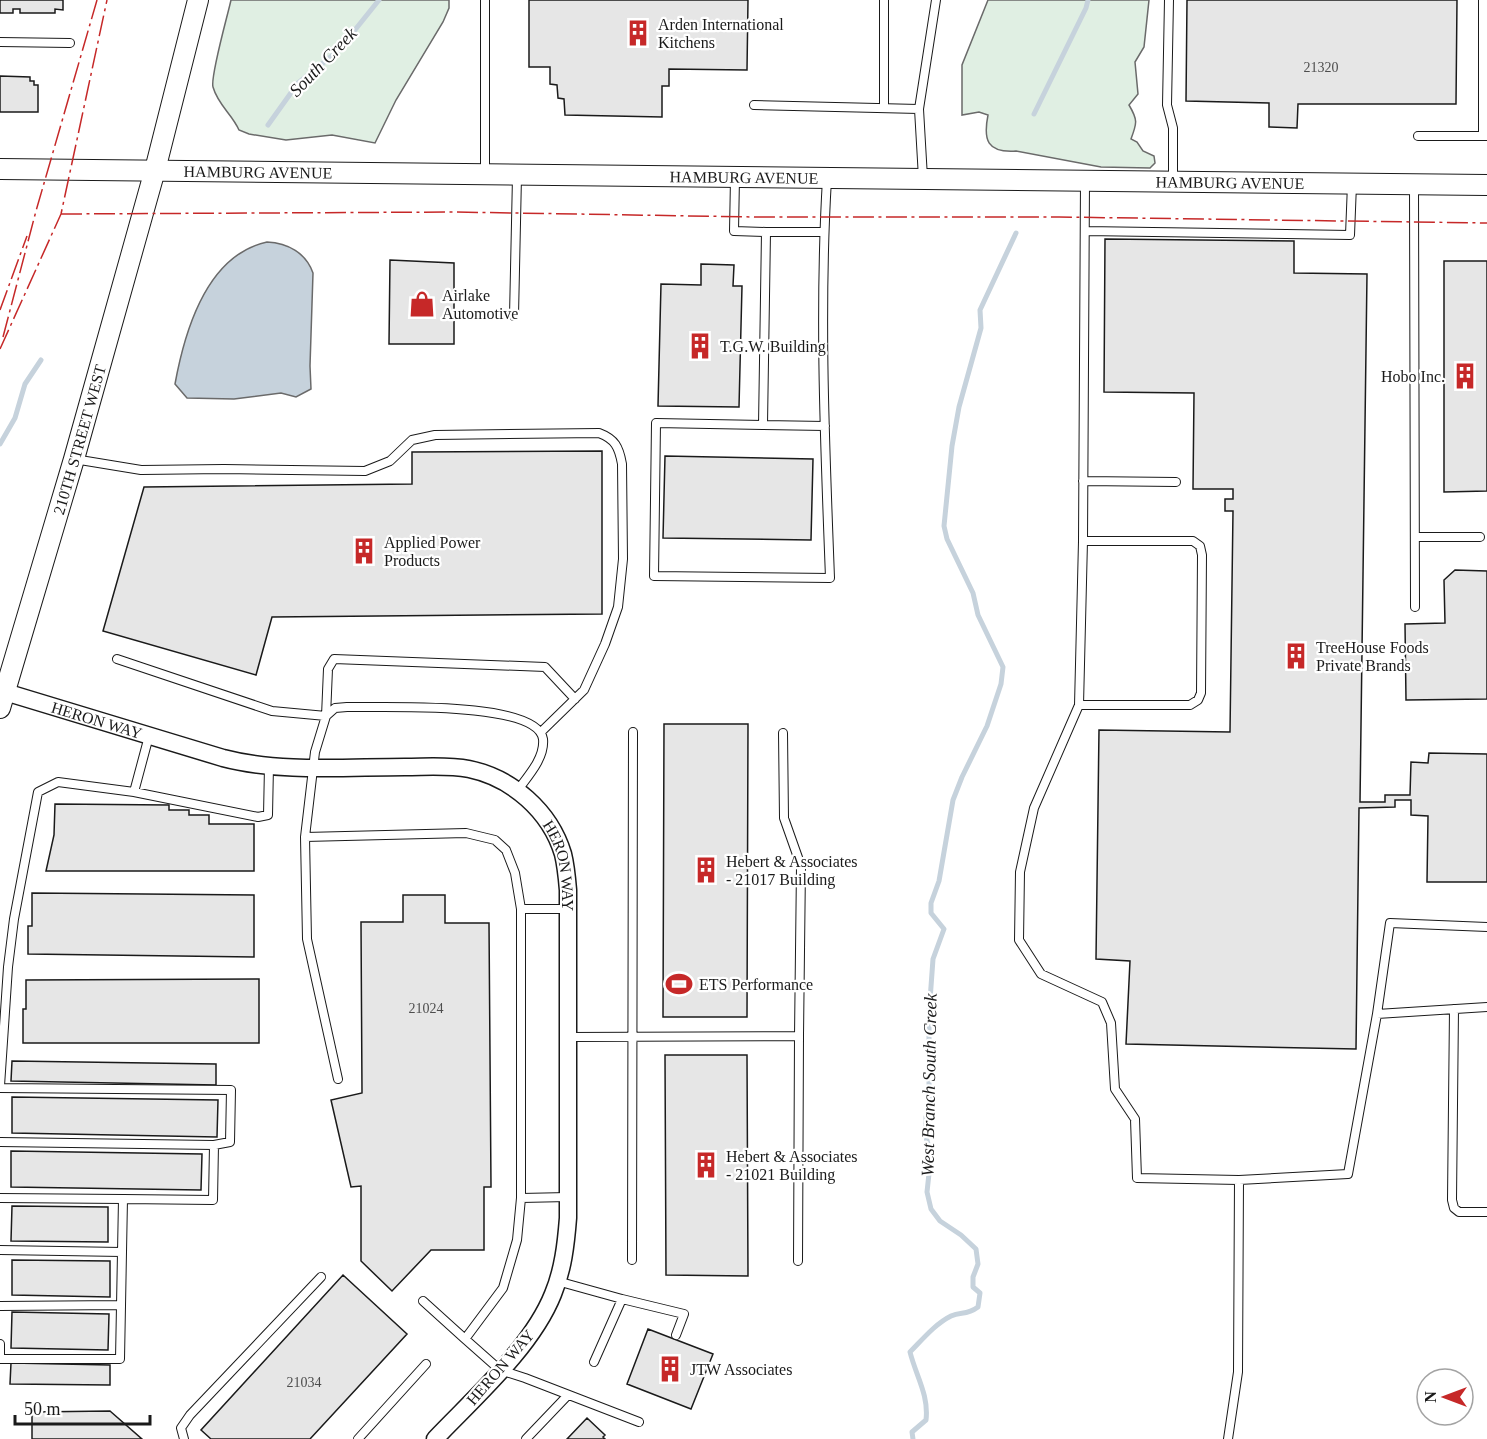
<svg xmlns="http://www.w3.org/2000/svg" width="1487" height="1439" font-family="Georgia,serif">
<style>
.green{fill:#e0efe3;stroke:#6a6a6a;stroke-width:1.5}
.water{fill:#c6d2dc;stroke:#6a6a6a;stroke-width:1.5}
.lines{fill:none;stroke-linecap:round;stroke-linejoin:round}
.stream{stroke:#c6d2dc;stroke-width:5}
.building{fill:#e6e6e6;stroke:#1a1a1a;stroke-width:1.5}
.service-casing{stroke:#1a1a1a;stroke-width:10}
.minor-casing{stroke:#1a1a1a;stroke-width:19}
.tertiary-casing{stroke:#1a1a1a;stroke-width:22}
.service{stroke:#fff;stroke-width:8}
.minor{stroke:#fff;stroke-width:16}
.tertiary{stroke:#fff;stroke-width:20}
.power{stroke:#c62828;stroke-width:1.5;stroke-dasharray:21 4.5 3 4.5;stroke-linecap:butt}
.labels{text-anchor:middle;stroke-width:4.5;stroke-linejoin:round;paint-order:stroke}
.number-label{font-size:14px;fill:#4d4d4d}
.poi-label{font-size:16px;fill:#1a1a1a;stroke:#fff;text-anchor:start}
.street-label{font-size:16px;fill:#1a1a1a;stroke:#fff}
.water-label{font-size:18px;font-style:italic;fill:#1a1a1a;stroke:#fff}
</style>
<rect width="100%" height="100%" fill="#fff"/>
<!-- green -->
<path class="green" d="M231 0H449V8L443 22 396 100 375 143 332 135 286 140 249 134 239 130C232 114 218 105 213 87 210 77 228 14 231 0Z
M988 0H1149L1144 47 1135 62 1138 94 1129 105C1138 120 1137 123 1131 139L1137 142 1143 151 1154 156 1155 163 1150 168 1101 167 1016 151C987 153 983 140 988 115L979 112 962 115V65Z"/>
<!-- water -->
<path class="water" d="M267 242C288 243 306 253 313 273L310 366 311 389 296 397 281 393 234 399 187 398 175 384C185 329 207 255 267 242Z"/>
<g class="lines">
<!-- stream -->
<path class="stream" d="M1034 114 1086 8 1088 0
M268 125 298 83 338 51 379 0
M0 444 15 418 25 384 41 360
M913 1439 912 1432 926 1420C929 1395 916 1376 910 1352 922 1340 935 1324 951 1316 961 1311 966 1316 978 1307L980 1293 973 1287V1277L978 1264 976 1249 961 1235 940 1221 931 1209 927 1192 931 1155 926 1137V1117L932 1097 929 1085V1014L933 959 944 929 931 913V903L939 881 953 800 962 777 987 726 1001 684 1003 667 978 615 973 593 947 539 944 526 952 446 959 407 981 328 980 310 1016 233"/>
</g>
<!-- building -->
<path class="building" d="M0 0H63V10L55 9V13H20V9H13V13H0Z
M529 0H748L747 70 669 69V86H662V117L565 115 564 99 558 98 557 85 550 84V67H529Z
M1187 0H1457L1456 104H1298L1297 128 1269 127V103L1186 101Z
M0 76 30 77V81H34V85H38V112H0Z
M1105 239 1294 241V273L1367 274 1360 802H1385V795H1410L1411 762 1428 763 1429 753 1487 754V882H1427L1428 816 1411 815V800H1395V807L1359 808 1356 1049 1126 1044 1130 961 1096 959 1099 730 1230 732 1233 511H1225V499H1233V489H1193L1194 393 1104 392Z
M390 260 454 263V344H389Z
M1444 261H1487V491L1444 492Z
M701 264 734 265 733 286H742L739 407 658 406 661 284 701 285Z
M602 451V614L272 617 256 675 103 631 144 487 412 484V452Z
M665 456 813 459 811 540 663 538Z
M1455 570 1487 571V699L1406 700 1405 624 1445 623 1444 580Z
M664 724H748L747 1017H663Z
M55 804 169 805V810H189V815H209V824H254V871H46L54 835Z
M32 893 254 895V957L28 954V926H32Z
M403 895H445V923H489L491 1187H484V1250H431L392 1291 361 1261V1186L351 1187 331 1100 362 1093 361 922H403Z
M259 979V1043H23V1009H26V980Z
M665 1055H747L748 1276 666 1275Z
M12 1061 216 1064V1085L11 1081Z
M12 1097 218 1100 217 1137 12 1133Z
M11 1151 202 1154 201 1190 11 1187Z
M12 1206 108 1207V1242L11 1241Z
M12 1260 110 1261V1297L12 1295Z
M343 1275 407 1334 310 1439H211L201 1430Z
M12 1312 109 1314 108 1350 11 1348Z
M648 1329 713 1354 691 1409 627 1384Z
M11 1363 110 1365V1385L10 1384Z
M110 1411 142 1439H32V1412Z
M587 1418 605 1435 603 1437 605 1439H567Z"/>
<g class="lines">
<!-- service casing -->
<g class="service-casing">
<path id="service" d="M485 0V174
M1169 0 1167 105 1173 128V181
M0 42 70 43
M754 105 919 109
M884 107V0
M1418 136H1487
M1483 136V0
M735 178 734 231 766 232 763 425 656 423 654 576 830 578C825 445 819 312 827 179
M923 178 919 109 936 0
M1085 181 1083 541 1079 705 1034 808 1020 872 1019 940 1041 974 1102 1002 1111 1023 1115 1089 1135 1119 1137 1178 1239 1180
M1414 185 1415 607
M1085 231 1350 235 1352 184
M766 232H824
M514 316 517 176
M763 425 825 426
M74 459 141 470 224 469 365 471 390 461 412 440 435 435 599 433C615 439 619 447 622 464L623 559 618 607 605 644 584 690 541 732
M1083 481 1176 482
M1415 537H1480
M117 659 272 711 326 716 335 708 347 707C379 708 537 700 543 739 545 758 528 776 517 791
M1079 705H1190L1198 700 1201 693 1202 555 1200 546 1193 541H1083
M783 733 784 818 801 866 799 1036
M134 792 258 817 268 815 269 766
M305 837 307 939 338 1079
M521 909 515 873 506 850 495 840 466 833 305 837 315 752 326 716 328 669 334 659 545 667 575 699
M1454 1009 1452 1200 1454 1208 1459 1212H1487
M1377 1014 1390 923 1487 927
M568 1037 799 1036 798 1261
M0 1086 8 967 14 919 38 792 58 782 134 792 149 736
M0 1088 231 1090 230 1142 214 1145 213 1200 123 1199 120 1359H0V1344
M0 1142 214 1145
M568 1197 521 1198V909H568
M0 1198 123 1199
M521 1198 517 1240 503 1288 465 1339 500 1370 525 1378 639 1422
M0 1250 122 1252
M632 1260 633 732
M557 1281 622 1299 594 1362
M622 1299 684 1314 676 1335
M423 1301 465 1339
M0 1306 121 1305
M184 1439 181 1428 190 1415 321 1277
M358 1439 426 1364
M526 1439 568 1395
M1228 1439 1238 1372 1239 1180 1348 1174 1377 1014 1487 1007"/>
</g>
<!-- minor casing -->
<g class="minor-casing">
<g id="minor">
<path id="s1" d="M5 692 223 758C280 773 346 767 405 767 426 767 448 765 469 769 512 778 550 811 563 854 566 866 567 878 568 890V1218C566 1244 563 1270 553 1294 532 1347 475 1397 435 1439"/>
</g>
</g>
<!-- tertiary casing -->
<g class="tertiary-casing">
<g id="tertiary">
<path id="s2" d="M0 169 1487 185"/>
<path id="s3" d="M0 708 74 459 155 170 198 0"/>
</g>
</g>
<!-- service -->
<use href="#service" class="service"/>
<!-- minor -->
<use href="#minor" class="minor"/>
<!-- tertiary -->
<use href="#tertiary" class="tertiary"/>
<!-- power -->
<path class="power" d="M61 214 455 212 754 217H1059L1487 223
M0 310 27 236
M3 337 36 211 97 0
M0 349 61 214 107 0"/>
</g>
<!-- icons -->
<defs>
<g id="building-bare" transform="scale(2.07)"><path d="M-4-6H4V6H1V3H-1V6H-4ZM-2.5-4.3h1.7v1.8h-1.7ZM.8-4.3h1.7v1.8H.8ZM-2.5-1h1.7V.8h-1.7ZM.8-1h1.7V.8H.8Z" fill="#c62828" stroke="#fff" stroke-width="2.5" paint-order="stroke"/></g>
<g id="shop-bare" transform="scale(2.07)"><path d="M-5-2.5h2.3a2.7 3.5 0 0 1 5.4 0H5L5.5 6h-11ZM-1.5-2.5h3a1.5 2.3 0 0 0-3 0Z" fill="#c62828" stroke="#fff" stroke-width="2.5" paint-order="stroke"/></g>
<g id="stadium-bare" transform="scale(2.07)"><path d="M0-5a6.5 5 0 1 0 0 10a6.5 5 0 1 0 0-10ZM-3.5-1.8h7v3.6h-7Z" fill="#c62828" stroke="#fff" stroke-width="2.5" paint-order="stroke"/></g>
</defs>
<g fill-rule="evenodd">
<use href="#building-bare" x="638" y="33"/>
<use href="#shop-bare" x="422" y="304"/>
<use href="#building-bare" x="700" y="346"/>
<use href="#building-bare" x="1465" y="376"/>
<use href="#building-bare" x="364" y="551"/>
<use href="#building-bare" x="1296" y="656"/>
<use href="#building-bare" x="706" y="870"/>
<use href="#stadium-bare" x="679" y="984"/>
<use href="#building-bare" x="706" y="1165"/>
<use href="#building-bare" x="670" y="1369"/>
</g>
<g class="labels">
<!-- number labels -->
<g class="number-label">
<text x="1321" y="72">21320</text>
<text x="426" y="1013">21024</text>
<text x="304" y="1387">21034</text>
</g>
<!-- poi labels -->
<g class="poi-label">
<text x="658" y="30">Arden International<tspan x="658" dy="18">Kitchens</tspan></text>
<text x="442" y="301">Airlake<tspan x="442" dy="18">Automotive</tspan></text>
<text x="720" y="352">T.G.W. Building</text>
<text x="1445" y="382" text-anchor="end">Hobo Inc.</text>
<text x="384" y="548">Applied Power<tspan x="384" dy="18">Products</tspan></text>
<text x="1316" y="653">TreeHouse Foods<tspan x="1316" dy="18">Private Brands</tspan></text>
<text x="726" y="867">Hebert &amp; Associates<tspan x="726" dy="18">- 21017 Building</tspan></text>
<text x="699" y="990">ETS Performance</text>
<text x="726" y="1162">Hebert &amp; Associates<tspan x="726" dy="18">- 21021 Building</tspan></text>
<text x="690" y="1375">JTW Associates</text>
</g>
<!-- street labels -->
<g class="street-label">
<text dy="6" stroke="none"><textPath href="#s2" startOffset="258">HAMBURG AVENUE</textPath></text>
<text dy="6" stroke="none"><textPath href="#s2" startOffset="744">HAMBURG AVENUE</textPath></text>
<text dy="6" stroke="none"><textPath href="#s2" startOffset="1230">HAMBURG AVENUE</textPath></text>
<text dy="6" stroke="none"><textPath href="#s3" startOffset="280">210TH STREET WEST</textPath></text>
<text dy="6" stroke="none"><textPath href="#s1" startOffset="96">HERON WAY</textPath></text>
<text dy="6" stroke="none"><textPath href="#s1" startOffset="618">HERON WAY</textPath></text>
<text transform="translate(500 1367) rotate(-49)" y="6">HERON WAY</text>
</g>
<!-- water labels -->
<g class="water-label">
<text transform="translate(323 62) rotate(-46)" y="6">South Creek</text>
<text transform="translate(929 1085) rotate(-89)" y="6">West Branch South Creek</text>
</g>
</g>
<!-- north arrow -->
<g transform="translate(1445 1397) rotate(270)"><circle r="28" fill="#ffffff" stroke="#a3a3a3" stroke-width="1.5"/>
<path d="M0-4.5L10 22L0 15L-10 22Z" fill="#c62828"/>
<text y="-9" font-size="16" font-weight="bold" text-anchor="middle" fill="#1a1a1a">N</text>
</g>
<!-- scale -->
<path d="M15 1415v9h135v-9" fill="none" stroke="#1a1a1a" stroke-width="3"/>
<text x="24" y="1415" font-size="18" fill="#1a1a1a" stroke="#ffffff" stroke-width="4.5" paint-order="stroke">50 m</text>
</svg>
